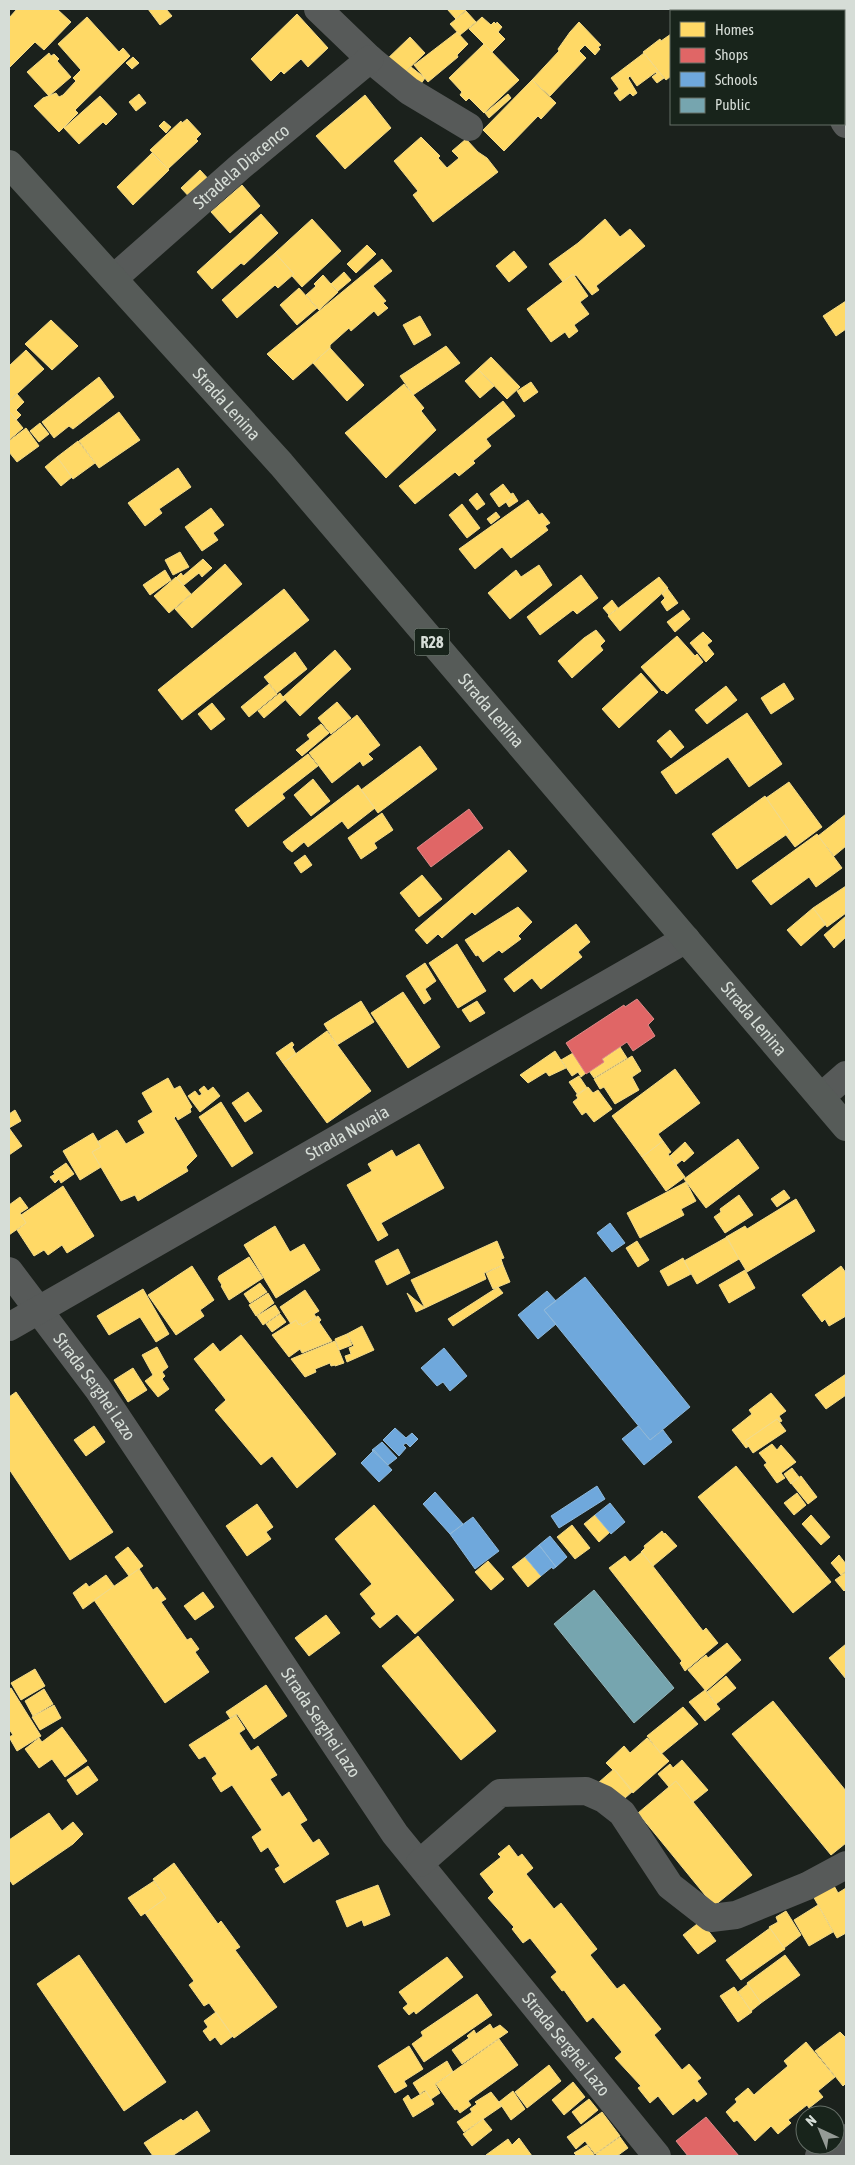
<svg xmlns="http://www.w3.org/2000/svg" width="855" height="2165" font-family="'Asap Condensed',sans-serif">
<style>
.homes{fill:#ffd966;stroke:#f3da88}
.shops{fill:#e06666;stroke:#dd8a88}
.schools{fill:#6fa8dc;stroke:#8eb8da}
.public{fill:#76a5af;stroke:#93b6bb}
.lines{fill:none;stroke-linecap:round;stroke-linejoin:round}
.minor{stroke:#575a59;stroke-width:28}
.major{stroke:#565b58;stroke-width:28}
.labels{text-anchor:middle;stroke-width:5;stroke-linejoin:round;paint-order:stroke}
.shield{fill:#18241b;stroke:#9da69f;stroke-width:1}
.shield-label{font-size:16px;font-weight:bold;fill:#d6ddd7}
.street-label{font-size:18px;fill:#d6ddd7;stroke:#18241b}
</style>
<rect width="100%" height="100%" fill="#1b211c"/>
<!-- homes -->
<path class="homes" d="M17 9H57L71 22 44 50 35 42 10 67 9 66V18Z
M148 9H166L172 16 160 25Z
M447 9H467L456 19Z
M466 11 476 22 460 35 450 24Z
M297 14 328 48 308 67 301 59 284 74 281 71 271 81 251 59Z
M87 17 119 52 123 48 130 56 75 110 78 113 59 132 34 106 43 98 56 93 59 97 63 95 76 81 73 78 81 70 58 44Z
M482 17 491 25 494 22 496 24 497 22 502 27 498 32 505 39 492 52 469 29Z
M579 22 601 45 598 47 600 49 595 55 585 45 579 51 586 58 550 96 532 80 559 51 558 49 570 32Z
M457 32 468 44 457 55 458 57 428 82 414 65Z
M671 34V76L666 80 643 52 660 39 661 41Z
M410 37 425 53 398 79 383 63Z
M844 38 846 40 845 98 844 96Z
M484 44 519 80 484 113 469 98 466 101 460 95 462 92 449 78Z
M49 53 51 56 54 54 59 59 57 61 71 77 49 96 27 72Z
M644 53 664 78 657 83 652 77 657 73 656 72 637 86 630 76 628 78 637 93 633 96 630 93 620 101 614 93 619 89 611 78Z
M133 57 139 63 132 69 126 63Z
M411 67 425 78 418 88 401 76Z
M532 80 556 103 541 119 538 116 504 151 483 130Z
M139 94 146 103 136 111 129 102Z
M508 94 511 98 489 118 485 113Z
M365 95 391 128 345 169 316 136Z
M100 96 117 114 106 125 103 122 79 144 64 128Z
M187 119 201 134 196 139 198 141 168 169 150 150 181 121 182 123Z
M164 121 171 127 166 133 159 126Z
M421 137 440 156 438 158 447 168 459 158 452 151 466 139 478 152 487 158 498 172 433 222 413 195 418 191 394 161Z
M152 153 169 170 133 205 117 187Z
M200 170 213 184 194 202 181 188Z
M242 185 260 206 230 233 211 212Z
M261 214 278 233 244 265 241 263 212 289 197 272Z
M312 219 341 251 302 287 292 276 294 274 275 253Z
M605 219 620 237 630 229 645 246 596 286 599 290 592 295 576 275 574 276 573 274 563 282 549 264 578 243Z
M367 245 376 254 356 273 347 264Z
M514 251 527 267 509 282 496 266Z
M275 253 294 274 278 288 275 285 237 318 222 300Z
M382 259 392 271 373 286 386 301 383 303 388 308 378 316 374 311 351 331 349 328 330 345V348L293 380 267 354Z
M344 272 351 280 338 291 331 284Z
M573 274 588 296 580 302 589 314 574 325 578 331 569 338 565 332 551 342 527 309Z
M323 275 338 292 319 310 306 295 316 286 314 284Z
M299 288 317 308 297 325 280 305Z
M846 301V329L836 336 823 316Z
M420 316 431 335 414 345 403 325Z
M51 320 78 346 52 370 25 344Z
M446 346 460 363 413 395 400 376Z
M330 348 364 385 347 401 313 363Z
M26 350 44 369 9 401V366Z
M491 357 520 387 507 399 478 369Z
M478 369 494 386 480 398 465 381Z
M99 377 114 397 73 429 69 426 54 438 42 422Z
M531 382 538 392 524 402 517 391Z
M404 384 424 408 421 411 436 430 386 478 345 433Z
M17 394 24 402 16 410 21 415 16 420 9 411V401Z
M503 401 515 416 486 439 491 446 473 461 475 463 459 476 455 472 415 504 399 486Z
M9 411 23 428 9 440Z
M119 412 140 440 99 468 79 441Z
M40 423 49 434 39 442 30 431Z
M26 428 39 446 17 462 9 452V441Z
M78 441 95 463 73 479 57 457Z
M57 457 72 477 61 486 45 467Z
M178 468 191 487 159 509 162 513 145 526 128 503Z
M503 484 513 497 499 507 490 494Z
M477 493 485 504 477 510 469 500Z
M513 493 518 501 509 507 506 502 513 497 511 494Z
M528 500 539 515 542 513 550 523 545 526 548 530 511 558 502 547 475 569 459 549Z
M462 504 480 528 467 538 449 515Z
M211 508 224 525 213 533 218 540 202 551 185 527Z
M496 512 500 517 491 524 487 519Z
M180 552 189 567 173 575 165 560Z
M203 559 212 568 202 577 199 573 184 585 182 584 176 578 181 573 183 576Z
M225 564 242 584 192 628 175 609Z
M539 565 552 585 510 619 488 593 516 570 521 577Z
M165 570 171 580 150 595 143 585Z
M581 575 598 598 577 614 573 610 540 635 527 617Z
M176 577 191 594 169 613 154 596Z
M659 577 668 588 620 631 608 616Z
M667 588 678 603 667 611 661 602 665 598 662 594Z
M284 589 309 620 182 720 158 690Z
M612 600 618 608 609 615 603 608Z
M683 610 690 619 675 632 667 622Z
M596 630 605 641 600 646 603 650 572 678 558 661 584 638Z
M703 632 712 641 707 645 714 654 706 662 690 643Z
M677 636 695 656 697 654 703 662 667 694 663 690 662 691 641 667Z
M335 650 351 669 300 716 283 697Z
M295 652 307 669 277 693 264 677Z
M641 673 658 692 619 728 602 709Z
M784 683 794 699 771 714 761 698Z
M269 684 277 694 249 717 241 707Z
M726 686 737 700 707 724 695 710Z
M280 693 285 700 264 718 258 711Z
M337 702 351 718 331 734 318 718Z
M212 703 225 719 211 730 198 714Z
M747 713 782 764 749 787 728 757 676 794 661 772Z
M357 715 380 745 368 754 373 759 363 766 360 761 332 783 309 753Z
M321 724 329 733 302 756 296 750 310 739 307 735Z
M670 730 684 747 671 758 657 741Z
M420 746 437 769 378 813 361 790Z
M308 754 318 766 282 794 285 798 248 827 235 810Z
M313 779 330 801 311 816 294 795Z
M789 782 822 827 795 847 786 835 790 832 766 798Z
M358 785 375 808 348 829 342 821 308 847 304 842 292 852 287 848 283 842Z
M765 796 790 832 737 869 712 834Z
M382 813 393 830 374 843 377 848 361 859 348 838Z
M846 814V846L834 856 818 836Z
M817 834 842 868 816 887 809 877 771 905 752 881Z
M509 850 527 871 475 915 472 912 442 938 438 934 427 944 415 930Z
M305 855 312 865 301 873 294 863Z
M422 875 442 899 419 917 400 893Z
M846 886V913L827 927 813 908Z
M518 907 532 922 518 936 521 939 502 953 499 950 483 962 478 955 476 956 465 940Z
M813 908 826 924 801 946 787 930Z
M846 916V937L834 948 824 935Z
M576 924 590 942 578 952 582 957 541 989 532 978 514 992 504 979Z
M457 944 486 991 458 1008 429 963Z
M425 963 436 981 425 989 431 999 424 1004 406 976Z
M403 992 440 1047 408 1068 371 1013Z
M361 1001 374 1022 337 1045 324 1024Z
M477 1001 485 1013 470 1022 462 1010Z
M327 1031 371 1091 327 1123 283 1063Z
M292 1042 294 1045 292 1047 296 1054 283 1063 276 1053Z
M620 1047 627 1058 594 1078 589 1071 604 1062 602 1059Z
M555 1051 566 1068 549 1076 546 1072 528 1083 520 1075Z
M573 1053 586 1073 581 1077 578 1072 572 1076 561 1060Z
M632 1056 641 1071 632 1077 639 1090 615 1104 604 1087 600 1089 594 1079Z
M675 1069 700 1103 658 1134 663 1141 642 1157 612 1116Z
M579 1076 587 1088 578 1095 569 1082Z
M168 1078 174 1089 180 1086 192 1107 190 1109 191 1112 178 1120 176 1116 174 1118 197 1156 186 1167 188 1171 138 1201 135 1195 121 1201 92 1152 101 1147 97 1142 117 1130 126 1144 145 1133 138 1121 153 1112 142 1093Z
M204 1086 208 1091 213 1087 220 1096 200 1112 188 1096 195 1091 199 1096 202 1094 199 1090Z
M588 1087 593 1093 598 1090 612 1109 594 1122 586 1112 582 1115 573 1102 578 1098 576 1095Z
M248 1092 262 1111 245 1122 232 1103Z
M221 1102 253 1153 232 1167 199 1117Z
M15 1110 21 1121 9 1128V1114Z
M9 1128 22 1146 9 1155Z
M93 1133 101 1147 92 1152 101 1167 80 1180 63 1151Z
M738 1139 759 1168 706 1208 684 1179Z
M663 1141 671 1152 668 1154 685 1177 666 1191 642 1157Z
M685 1142 694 1153 684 1162 682 1160 676 1165 670 1156Z
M419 1144 444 1188 381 1223 388 1235 378 1241 347 1185 372 1171 368 1164 392 1150 396 1157Z
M66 1163 74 1174 61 1183 59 1179 55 1183 50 1177 55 1174 53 1172Z
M686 1182 696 1201 681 1209 684 1215 640 1238 627 1213Z
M63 1186 94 1236 67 1253 62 1245 48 1255 44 1250 34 1256 17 1230 26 1223 21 1215Z
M784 1190 790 1198 777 1207 771 1199Z
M739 1195 753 1215 725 1233 714 1217 721 1212 720 1209Z
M20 1197 28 1208 20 1213 26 1223 9 1235V1205Z
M796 1199 815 1231 747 1272 726 1237 745 1226 747 1229Z
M275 1226 290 1252 304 1244 320 1270 276 1298 244 1245Z
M727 1237 739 1259 697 1284 684 1261Z
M497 1241 504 1258 501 1259 503 1265 484 1273 486 1279 425 1308 411 1280Z
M637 1241 649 1260 638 1267 626 1248Z
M398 1249 410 1273 387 1285 375 1261Z
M249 1257 263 1278 229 1300 221 1286 222 1285 218 1279 219 1276Z
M683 1258 691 1274 668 1286 660 1271Z
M503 1265 510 1282 493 1289 486 1273Z
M192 1266 214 1300 200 1310 204 1316 176 1335 148 1295Z
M841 1266 846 1273V1316L829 1326 825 1319 822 1322 802 1295Z
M745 1270 755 1288 729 1303 719 1285Z
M260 1283 267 1292 250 1303 244 1294Z
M498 1287 503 1293 453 1326 448 1319Z
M143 1289 169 1334 156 1342 140 1317 109 1335 97 1316Z
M305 1290 319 1311 314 1314 316 1317 302 1326 301 1323 299 1325 296 1320 291 1324 280 1307Z
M268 1293 274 1303 256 1316 249 1305Z
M407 1293 425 1308 416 1312Z
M275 1305 280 1313 263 1325 257 1316Z
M280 1314 286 1322 272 1332 266 1324Z
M318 1316 321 1320 319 1322 332 1341 302 1353 300 1349 289 1357 272 1335 296 1320 299 1325 301 1323 302 1326Z
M362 1326 374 1350 347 1362 345 1356 351 1354 349 1348 354 1346 347 1334Z
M347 1334 352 1345 339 1350 335 1339Z
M241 1335 336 1454 297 1488 272 1456 261 1465 215 1410 226 1400 194 1359 213 1343 220 1352Z
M335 1341 344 1363 335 1366V1365L331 1366 330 1363 315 1369 316 1372 305 1377 291 1359Z
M157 1347 168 1367 162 1372 165 1376 162 1379 169 1389 158 1397 145 1381 153 1375 142 1355Z
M133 1368 147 1390 128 1402 114 1380Z
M846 1374V1395L826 1409 815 1395Z
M16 1392 113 1532 70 1560 9 1469V1397Z
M771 1393 786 1411 779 1416 782 1421 780 1422 777 1419 745 1441 749 1446 746 1448 732 1430 752 1414 749 1410Z
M777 1419 786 1431 753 1453 745 1441Z
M94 1426 105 1442 86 1456 74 1440Z
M772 1444 777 1450 781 1445 796 1462 781 1473 785 1478 777 1483 764 1465 767 1463 759 1453Z
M736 1466 831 1582 793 1613 698 1497Z
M792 1468 799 1477 791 1484 784 1474Z
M801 1476 817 1497 808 1504 791 1483Z
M797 1493 806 1505 794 1515 784 1503Z
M257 1504 273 1527 266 1532 271 1539 247 1556 226 1526Z
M374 1505 454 1600 415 1634 397 1614 380 1628 371 1618 376 1614 360 1594 372 1584 335 1539Z
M595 1515 610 1532 599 1542 584 1524Z
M811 1515 830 1537 821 1545 802 1524Z
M572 1525 590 1548 575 1559 557 1537Z
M662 1531 664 1534 665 1533 677 1546 653 1566 641 1552 645 1548 644 1546Z
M128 1547 143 1566 129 1576 115 1557Z
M642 1552 703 1631 706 1628 718 1643 685 1671 680 1663 682 1661 609 1568 625 1556 630 1562Z
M839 1555 846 1564V1571L841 1575 831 1563Z
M525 1557 541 1576 528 1587 512 1567Z
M488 1561 504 1579 491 1590 475 1572Z
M139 1569 153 1590 157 1587 166 1599 161 1602 187 1640 191 1638 199 1649 195 1652 209 1672 165 1703 94 1600Z
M846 1572V1589L844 1591 835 1580Z
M106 1575 114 1586 83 1609 73 1593 86 1583 89 1587Z
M203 1592 214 1607 195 1620 184 1606Z
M326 1615 340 1633 309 1656 295 1638Z
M418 1636 496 1731 461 1760 382 1666Z
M727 1643 741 1660 706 1691 688 1670 706 1655 708 1658Z
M846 1644V1679L829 1658Z
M35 1669 45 1686 21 1700 11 1683Z
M726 1676 736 1688 716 1704 707 1692Z
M266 1685 287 1716 254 1739 237 1714 230 1718 226 1712Z
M11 1688 41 1736 17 1751 9 1737 13 1735 9 1729V1689Z
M44 1689 53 1704 33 1716 25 1701Z
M705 1690 720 1709 705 1721 689 1702Z
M773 1701 846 1791V1843L831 1855 732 1734Z
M54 1705 61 1718 40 1730 32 1717Z
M683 1707 698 1724 661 1754 647 1736Z
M236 1715 245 1729 239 1733 251 1751 258 1746 277 1775 270 1779 282 1797 289 1792 307 1820 300 1824 313 1843 319 1839 329 1854 284 1883 275 1869 280 1866 268 1847 261 1852 252 1837 262 1830 232 1785 221 1792 212 1778 217 1774 205 1756 199 1759 189 1745Z
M62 1727 87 1761 65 1777 52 1759 39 1768 25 1749 39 1738 42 1742Z
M647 1738 669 1761 633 1793 614 1769 613 1770 606 1763 624 1746 630 1753Z
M682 1760 708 1790 693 1802 676 1781 669 1787 658 1774 670 1764 673 1768Z
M88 1766 98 1780 77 1795 67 1780Z
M614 1769 633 1791 617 1805 598 1783Z
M676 1781 752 1875 714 1906 638 1813Z
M49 1813 62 1831 73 1822 83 1834 73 1844 13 1885 9 1879V1840Z
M509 1845 518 1857 522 1854 533 1868 526 1874 554 1909 561 1903 597 1949 590 1955 617 1989 624 1984 661 2029 654 2035 682 2070 689 2064 701 2078 697 2081 707 2094 697 2102 694 2098 673 2115 658 2096 650 2103 638 2088 641 2086 615 2058 622 2052 593 2017 587 2022 564 1990 562 1991 551 1977 557 1972 530 1938 523 1943 512 1929 514 1927 488 1898 494 1892 480 1874 501 1857 498 1854Z
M174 1863 218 1924 221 1921 240 1947 235 1950 277 2007 234 2038 209 2003 204 2006 189 1985 194 1981 145 1913 166 1898 153 1879Z
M154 1881 166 1898 141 1916 128 1898Z
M833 1884 838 1893 846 1888V1933L837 1938 813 1896Z
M378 1885 390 1915 364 1926 362 1920 347 1927 336 1901Z
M818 1905 833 1932 809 1946 794 1920Z
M786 1911 801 1935 784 1948 769 1927 778 1922 776 1917Z
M701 1921 716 1941 698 1954 683 1935Z
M770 1928 785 1949 741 1980 726 1960Z
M79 1955 166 2082 124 2111 37 1984Z
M785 1955 800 1975 761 2003 747 1983Z
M447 1957 463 1977 416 2014 414 2011 409 2015 403 2008 408 2004 399 1992Z
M748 1984 761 2003 751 2011 738 1992Z
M734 1987 752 2012 738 2022 720 1996Z
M477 1994 492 2015 424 2062 412 2044 423 2036 421 2032Z
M216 2012 233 2036 221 2045 215 2037 210 2041 203 2031 208 2027 204 2021Z
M490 2024 493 2029 500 2025 508 2032 462 2064 452 2050 469 2038 467 2036 474 2030 476 2034Z
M840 2032 846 2038V2083L843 2086 815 2051Z
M499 2039 518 2065 468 2101 471 2105 460 2113 457 2109 455 2110 436 2084Z
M806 2042 835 2077 818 2091 823 2097 809 2108 807 2105 788 2120 791 2123 778 2134 771 2126 755 2141 737 2120 734 2122 726 2112 737 2102 735 2099 748 2088 754 2095 763 2087 788 2066 784 2061Z
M409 2046 423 2069 404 2081 407 2086 395 2093 378 2066Z
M447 2061 453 2072 435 2084 440 2093 431 2099 425 2090 420 2094 413 2083Z
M549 2065 561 2081 527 2108 515 2092Z
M573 2082 585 2097 564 2115 552 2100Z
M426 2091 434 2104 413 2117 403 2099 408 2095 411 2100Z
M513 2091 525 2109 511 2120 499 2102Z
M491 2092 502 2106 464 2132 457 2122 472 2112 470 2109 477 2104 475 2102Z
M589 2099 598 2110 581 2124 572 2112Z
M197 2111 210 2131 172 2156H153L144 2143 181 2119 183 2121Z
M602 2112 620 2136 595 2154 585 2141 576 2149 567 2137Z
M483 2119 492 2130 472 2146 463 2134Z
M620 2137 628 2148 617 2156H597L596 2154Z
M519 2138 532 2156H487L486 2155 508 2139 512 2145Z
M587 2145 595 2156H577L574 2153Z"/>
<!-- shops -->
<path class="shops" d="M469 809 483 828 431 867 417 848Z
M637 999 654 1019 648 1025 655 1036 633 1051 627 1042 602 1059 604 1062 586 1074 566 1043 624 1005 625 1007Z
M706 2117 739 2156H688L676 2141Z"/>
<!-- schools -->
<path class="schools" d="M610 1223 625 1243 612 1252 597 1233Z
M585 1277 690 1407 650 1440 544 1310Z
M547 1291 556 1301 544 1310 556 1324 538 1339 518 1315Z
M444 1348 467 1376 450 1391 443 1382 437 1386 421 1368Z
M638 1426 650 1440 663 1430 672 1442 644 1465 622 1439Z
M395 1428 406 1438 412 1433 418 1439 410 1447 406 1443 403 1445 406 1448 399 1456 383 1440Z
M382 1442 397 1458 388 1465 372 1450Z
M374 1450 392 1470 379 1482 361 1463Z
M597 1486 605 1499 559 1528 551 1516Z
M435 1492 463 1524 450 1534 423 1504Z
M610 1503 625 1522 611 1534 595 1515Z
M473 1517 499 1551 475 1569 450 1534Z
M550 1536 567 1557 556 1567 539 1545Z
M539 1545 556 1567 553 1569 552 1567 541 1576 525 1557Z"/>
<!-- public -->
<path class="public" d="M594 1590 674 1688 634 1723 554 1624Z"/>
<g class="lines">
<!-- minor -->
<g class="minor">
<path d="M318 9 370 59 409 91 469 127"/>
<path d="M757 9 758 11"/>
<path d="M844 121 846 124"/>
<path id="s1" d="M114 278 241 166 370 59"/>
<path d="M821 1097 846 1075"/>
<path id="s2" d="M9 1271 98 1389 395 1834 657 2156"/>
<path id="s3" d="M9 1327 686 939"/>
<path d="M420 1863 500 1793 586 1791 604 1799 622 1813 670 1886 711 1918 736 1915 807 1886 846 1865"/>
<path d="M819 2156 846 2138"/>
</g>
<!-- major -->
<path class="major" id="s4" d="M9 164 281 464 846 1127"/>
</g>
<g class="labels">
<!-- shield labels -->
<rect class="shield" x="414.5" y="628.5" width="35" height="27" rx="4"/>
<g class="shield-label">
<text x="432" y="648">R28</text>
</g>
<!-- street labels -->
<g class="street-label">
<text dy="6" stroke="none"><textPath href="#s1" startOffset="169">Stradela Diacenco</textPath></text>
<text dy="6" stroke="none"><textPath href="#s4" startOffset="324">Strada Lenina</textPath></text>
<text dy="6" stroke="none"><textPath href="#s4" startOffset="729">Strada Lenina</textPath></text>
<text dy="6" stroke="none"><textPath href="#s4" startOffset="1134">Strada Lenina</textPath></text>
<text dy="6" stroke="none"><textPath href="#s3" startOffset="390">Strada Novaia</textPath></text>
<text dy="6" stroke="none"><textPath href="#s2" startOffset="144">Strada Serghei Lazo</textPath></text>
<text dy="6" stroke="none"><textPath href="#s2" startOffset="549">Strada Serghei Lazo</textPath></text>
<text dy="6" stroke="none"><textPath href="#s2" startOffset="954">Strada Serghei Lazo</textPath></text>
</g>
</g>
<!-- border -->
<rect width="855" height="2165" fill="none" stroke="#d6ddd7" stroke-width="20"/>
<!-- legend -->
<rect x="670" y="10" width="175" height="115" fill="#18241b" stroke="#646e66"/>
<rect x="680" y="22" width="25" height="15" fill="#ffd966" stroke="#646e66"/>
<text x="715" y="35" font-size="15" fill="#d6ddd7">Homes</text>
<rect x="680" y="48" width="25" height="15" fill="#e06666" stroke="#646e66"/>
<text x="715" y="60" font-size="15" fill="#d6ddd7">Shops</text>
<rect x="680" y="72" width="25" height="15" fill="#6fa8dc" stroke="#646e66"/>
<text x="715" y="85" font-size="15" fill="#d6ddd7">Schools</text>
<rect x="680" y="98" width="25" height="15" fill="#76a5af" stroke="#646e66"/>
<text x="715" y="110" font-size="15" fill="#d6ddd7">Public</text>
<!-- north arrow -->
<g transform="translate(820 2130) rotate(316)"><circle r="24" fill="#18241b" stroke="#646e66"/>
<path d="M0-4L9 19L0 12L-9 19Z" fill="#959b96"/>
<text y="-8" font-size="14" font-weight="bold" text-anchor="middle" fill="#d6ddd7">N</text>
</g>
</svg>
